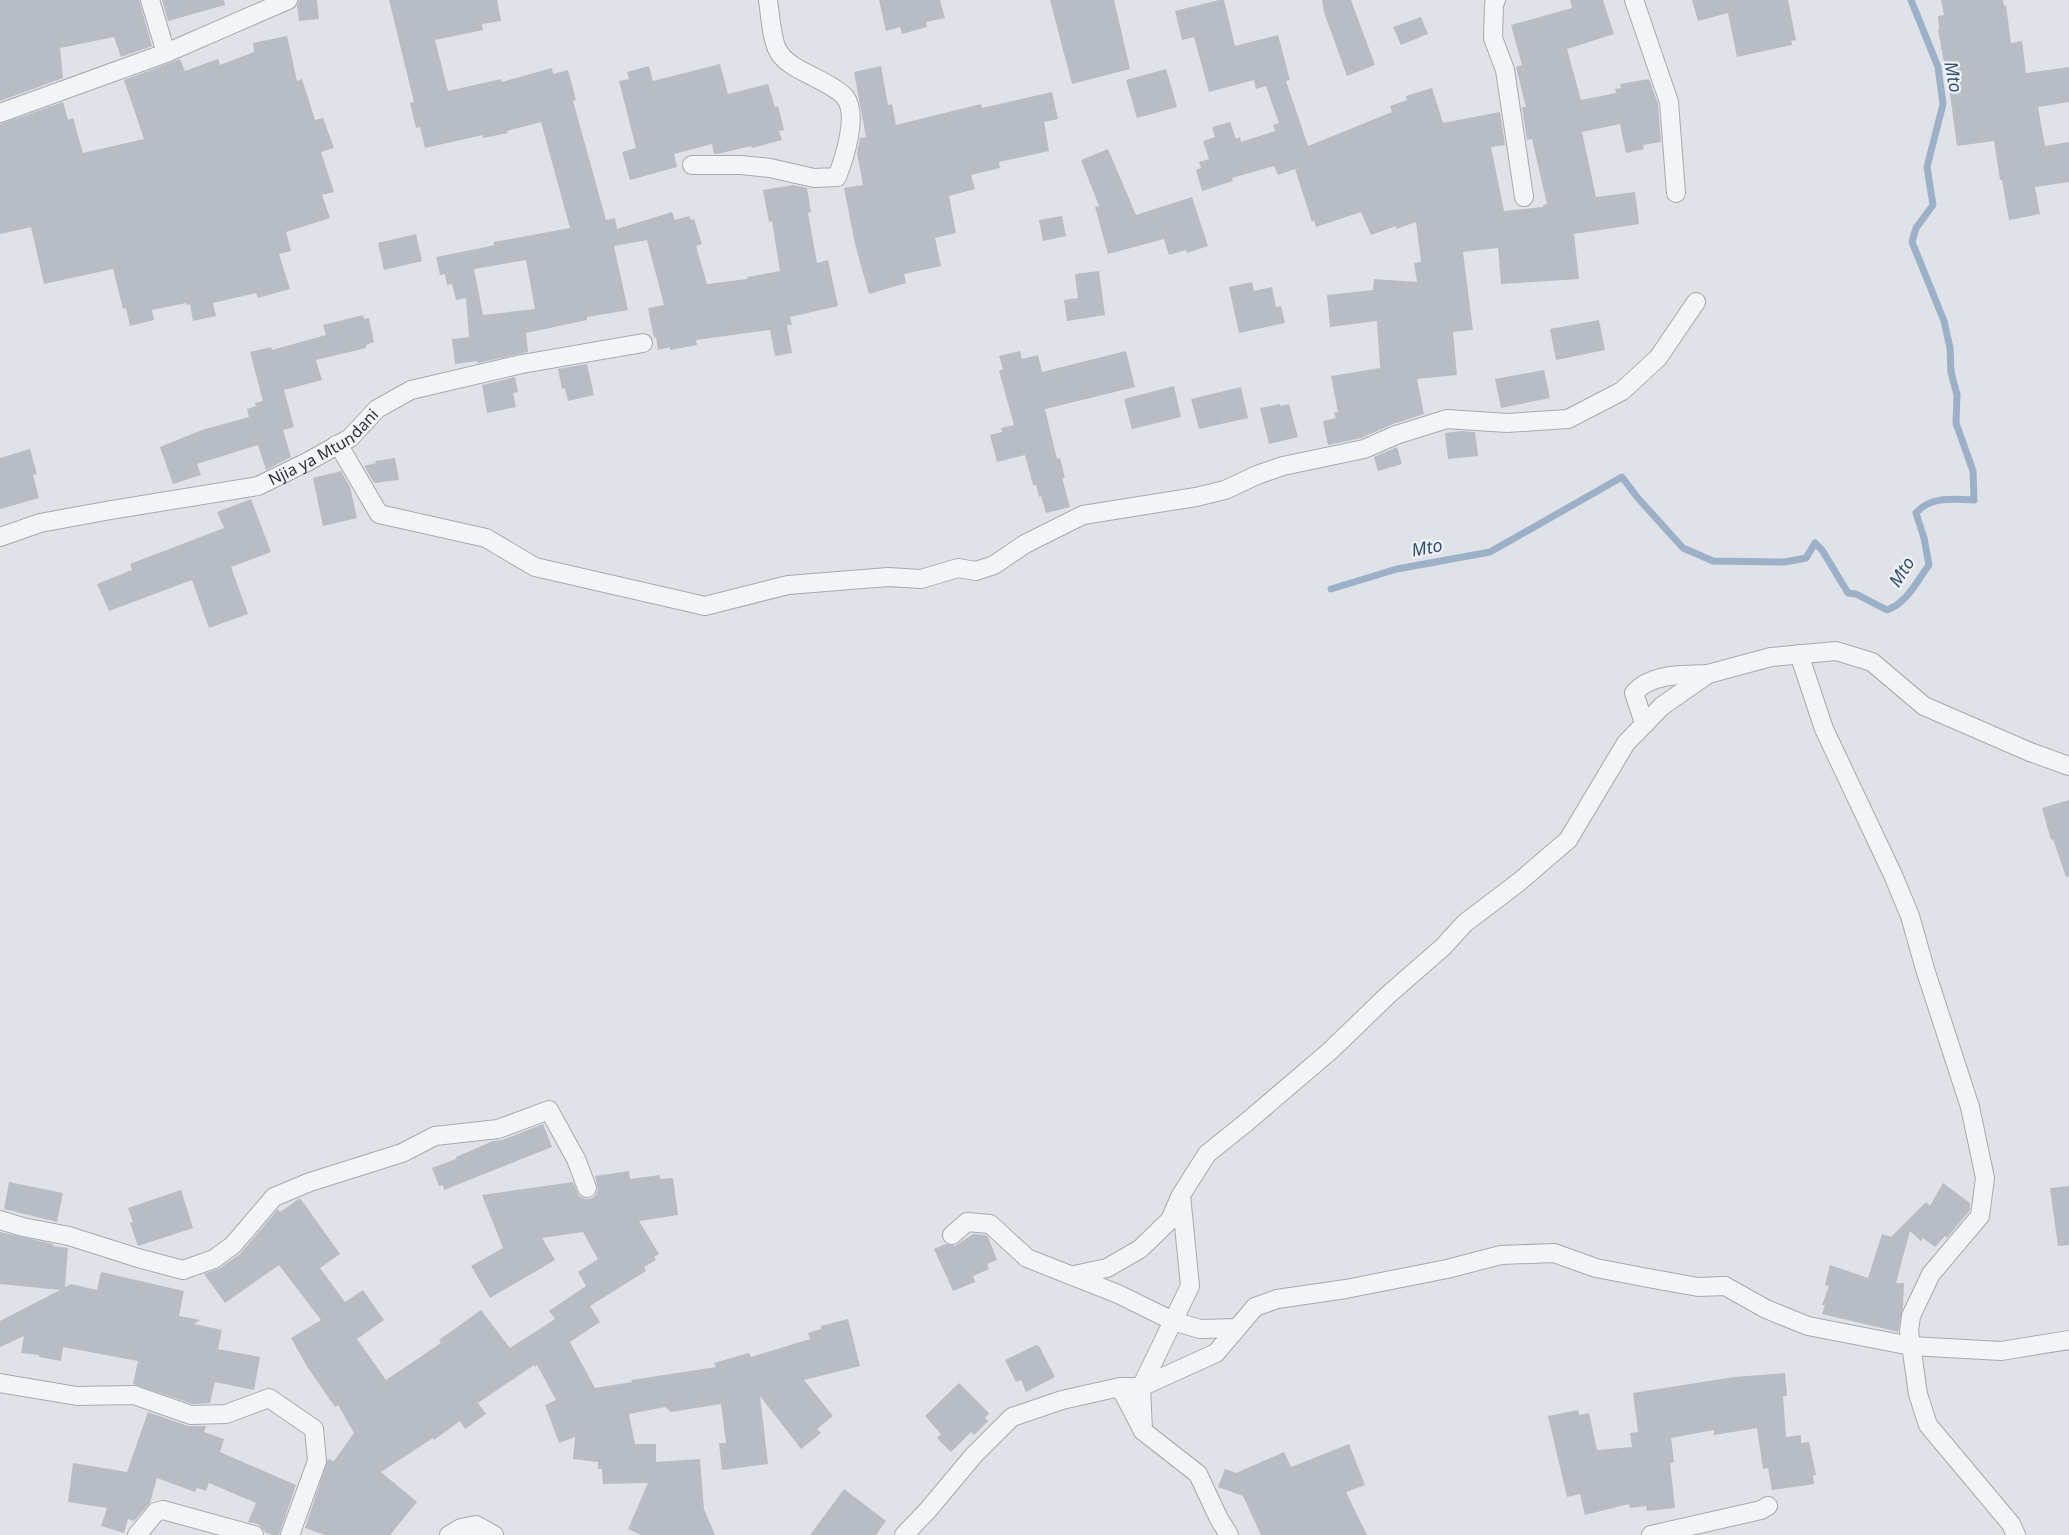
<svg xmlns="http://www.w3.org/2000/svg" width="2069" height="1535" font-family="'Noto Sans',sans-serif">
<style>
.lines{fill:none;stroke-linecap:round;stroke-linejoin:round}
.stream{stroke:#9cb1c7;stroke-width:7}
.building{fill:#b7bcc5;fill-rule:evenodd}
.street-casing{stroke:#a5aab2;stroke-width:20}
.street{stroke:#f2f4f6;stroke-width:18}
.labels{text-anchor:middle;stroke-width:4.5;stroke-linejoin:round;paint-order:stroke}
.street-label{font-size:16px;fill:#29313e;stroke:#eff2f6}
.water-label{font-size:18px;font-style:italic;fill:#355171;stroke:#eff2f6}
</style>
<rect width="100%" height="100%" fill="#dfe3e8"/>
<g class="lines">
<!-- stream -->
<path class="stream" d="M1331 589 1397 569 1490 552 1622 477 1637 497 1683 548 1713 561 1785 562 1806 558 1815 543 1822 550 1848 593 1856 594 1887 610C1907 603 1917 581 1929 565L1924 538 1916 513C1930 496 1954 499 1974 500L1973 471 1956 423 1957 395 1951 372 1950 348 1944 321 1912 242 1916 228 1933 205 1927 167 1943 104 1938 67 1911 0"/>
</g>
<!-- building -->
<path class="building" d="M0 0H139L152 46 121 57 114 37 60 48 63 78 0 101Z
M162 0H224L225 5 168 21Z
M299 0H317L319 19 299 21 297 6Z
M389 0H497L501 21 482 24 483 30 435 40 448 91 501 79 502 82 552 68 553 74 568 70 576 100 573 101 606 220 615 218 617 229 672 212 675 220 689 216 691 220 694 219 702 244 696 246 707 284 747 279V277L780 271 772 221 769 222 763 190 793 185 807 188 811 212 808 213 817 263 828 260 838 306 790 317 792 325H787L792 353 775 356 770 330 696 340 697 345 670 350V347L658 350 656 337 654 338 648 308 664 305 647 240 614 246 628 310 587 317V320L526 333 528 352 478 363 477 361 455 364 452 339 469 337 466 298 456 300 452 284 447 285 445 274 440 275 436 257 481 248 494 245V242L570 228 541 122 507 131 508 133 483 138V135L425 148 420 127 416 128 410 103 414 102ZM526 260 535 309 483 315 474 269Z
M879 0H940L945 18 926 22 927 27 902 34 900 27 886 31Z
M1050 0H1114L1130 69 1072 84Z
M1219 0H1224L1235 46 1278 35 1290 80 1286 81 1308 146 1392 112 1390 106 1407 100 1406 96 1432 88 1443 123 1500 112 1505 145 1491 147 1504 211 1543 207V205L1547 204 1532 139 1527 140 1522 107H1526L1516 67 1522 65 1511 25 1572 8 1570 0H1603L1614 34 1567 49 1581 100 1616 93 1615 89 1621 88 1620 84 1649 79 1658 104 1661 142 1643 145 1644 149 1626 153 1620 124 1582 132 1596 197 1635 192 1639 224 1574 234 1579 279 1501 284 1498 248 1463 252 1473 330 1453 332 1457 375 1417 379 1424 414 1393 424 1361 438 1328 445 1323 421 1336 418 1334 413 1338 412 1331 376 1380 368 1377 321 1330 327 1327 295 1373 290 1374 279 1417 282 1414 263 1421 262 1416 222 1396 229V226L1371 235 1361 212 1316 227 1314 220 1312 222 1295 169 1278 175 1274 166 1232 178 1233 181 1202 191 1196 170 1201 168 1199 162 1209 159 1203 141 1215 137 1212 127 1230 122 1236 139 1240 137 1241 142 1275 131 1273 125 1279 123 1266 86 1256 89 1254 80 1209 92 1194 37 1182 40 1175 11Z
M1322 0H1351L1375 65 1347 76 1324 12Z
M1692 0H1788L1796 40 1791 41 1792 45 1737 57 1728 13 1698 21Z
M1941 0H2003L2004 6 2006 5 2011 43 2022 41 2026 73 2069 67V102L2038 107 2045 146 2069 142V182L2035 187 2040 214 2009 220 2002 180H2000L1994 141 1957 146 1951 101 1938 30 1939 29 1938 16 1944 15Z
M1421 17 1428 34 1401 45 1393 27Z
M287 36 297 81 302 79 315 120 323 118 334 148 321 152 334 192 322 195 330 218 286 232 291 251 279 254 290 289 258 298 256 293 213 303 216 316 193 321 190 304 186 305V303L152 310 154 320 130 326 126 308 123 309 113 269 44 284 31 227 0 234V124L63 102 68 120 73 118 83 153 144 139 124 80 180 59 185 71 218 59 220 65 254 52 253 43Z
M720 64 728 94 768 84 775 107 778 106 784 130 779 131 782 140 752 148 751 146 717 154H714L712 144 674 154 677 167 630 180 622 152 636 148 619 81 629 79 627 72 649 66 653 81Z
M881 66 888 105 892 104 896 125 981 104 982 108 1052 92 1058 119 1044 122 1049 151 999 162 1000 168 971 175 975 189 949 196 956 233 935 238 941 266 904 274 906 283 869 294 855 244 844 188 863 185 857 153 860 138 866 137 854 72Z
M1166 69 1177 107 1137 118 1126 80Z
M1108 149 1136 215 1192 197 1208 246 1187 253 1186 250 1169 255 1164 239 1108 254 1095 207 1099 206 1081 160Z
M1062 216 1066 236 1043 241 1039 220Z
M416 234 422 261 384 270 378 243Z
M1099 271 1105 315 1067 321 1064 300 1078 298 1075 274Z
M1252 282 1254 291 1272 287 1276 307 1281 306 1285 323 1239 333 1229 287Z
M363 315 364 319 369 318 374 342 366 345V348L316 360 322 380 284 390 294 427 283 430 291 457 266 470 258 445 197 464 201 475 173 484 160 447 202 430 249 417 247 409 256 406 255 403 263 401 250 352 271 347 272 350 326 335 323 325Z
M1599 320 1605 350 1556 360 1550 329Z
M1020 351 1022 359 1038 355 1042 372 1126 351 1135 387 1045 409 1057 459 1060 458 1065 478H1062L1070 507 1046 513 1041 496 1039 497 1036 485H1033L1025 455 997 462 990 435 1002 432 1001 428 1014 425 999 371 1003 369 999 356Z
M587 364 594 395 568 401 565 388 562 389 558 369Z
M1544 370 1550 398 1501 408 1495 379Z
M515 377 518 392 513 393 516 407 487 413 482 385Z
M1174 386 1181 417 1132 429 1124 399Z
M1241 387 1248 418 1199 429 1191 399Z
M1280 404V406L1289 404 1298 437 1269 444 1260 408Z
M1461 431 1475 432 1478 456 1448 459 1445 433Z
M1397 447 1402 464 1378 471 1374 457Z
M30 449 37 474 33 475 39 498 0 509V458Z
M395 458 399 480 374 483 364 466 376 463 375 461Z
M341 471 350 487 357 518 323 526 313 478Z
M251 499 271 552 231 567 248 614 209 628 192 580 109 611 97 584 132 570 130 564 224 528 217 512Z
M2069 800V877H2066L2053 839 2051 840 2042 808Z
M543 1124 552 1147 444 1190 443 1185 439 1186 432 1168 456 1159V1157L493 1141 502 1140Z
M629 1171 630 1179 660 1175V1179L673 1178 678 1215 639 1221 659 1254 654 1257 656 1260 644 1267 646 1271 590 1306 600 1322 570 1342 595 1388 632 1382 631 1380 716 1367 714 1363 749 1353 751 1357 810 1339 808 1333 821 1329V1326L848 1319 860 1366 804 1380 833 1416 817 1429 821 1433 801 1449 760 1396 768 1464 722 1470 719 1443H726L721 1404 671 1412 665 1407 629 1414 635 1444H656V1462L700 1459 704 1509 715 1535H641L628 1529 648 1483 603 1484 602 1469H598V1462L573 1459 575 1437 559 1443 545 1405 556 1400 537 1365 535 1367 534 1365 478 1403 486 1414 465 1429 460 1421 434 1440 433 1438 381 1472 417 1502 390 1535H325L305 1528 328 1459 334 1461 354 1433 338 1405 335 1407 308 1368 291 1338 321 1320 279 1265 225 1303 204 1274 220 1268 240 1254 278 1209 280 1212 300 1198 340 1254 320 1268 345 1302 363 1290 384 1320 357 1339 386 1380 441 1343 439 1340 481 1310 510 1348 555 1319 549 1311 586 1286 578 1272 598 1259 583 1232 542 1238 555 1260 490 1298 471 1266 503 1248 482 1195 573 1182 579 1196 585 1199H590L595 1196 598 1190 595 1176Z
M9 1182 63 1193 57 1222 4 1209Z
M1943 1183 1970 1203V1210L1947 1238 1945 1236 1935 1247 1923 1238 1921 1241 1910 1231 1896 1283H1904L1903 1307 1898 1332 1822 1314 1825 1305H1822L1829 1286 1825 1285 1830 1265 1868 1278 1882 1234 1891 1237 1926 1202 1930 1206Z
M2069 1186V1245L2058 1246 2050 1188Z
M181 1190 193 1228 138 1246 130 1223 133 1222 128 1208Z
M0 1232 53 1244V1246L68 1248 65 1287 71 1284 97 1290 101 1272 184 1291 179 1316 200 1320 194 1324 222 1330 218 1349 260 1357 254 1390 215 1382 210 1403 193 1404 133 1384 138 1361 63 1347 61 1361 39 1357V1355L21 1353 24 1336 0 1347V1321L60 1290 0 1284Z
M973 1234 985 1235 988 1237 997 1260 987 1264 989 1269 973 1276 975 1282 953 1291 934 1249 946 1244 955 1246Z
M1036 1345 1039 1346 1055 1377 1026 1392 1021 1380 1016 1382 1005 1360Z
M1785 1373 1787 1396H1783L1786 1437 1801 1435V1443L1809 1442 1816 1475H1813L1814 1484 1772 1490 1768 1468 1763 1469 1757 1428 1714 1435V1430L1671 1438 1674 1462 1670 1463 1675 1508 1647 1511 1646 1506 1630 1508 1629 1504 1585 1515 1580 1494 1567 1497 1548 1416 1578 1410 1579 1415 1589 1413 1597 1450 1632 1447 1630 1433 1638 1432 1633 1393 1734 1377Z
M959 1383 989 1413 985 1418 988 1421 974 1435 971 1432 951 1452 937 1438 941 1434 925 1416Z
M148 1412 188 1426H206L204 1432 224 1439 220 1452 296 1485 279 1535H272L265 1532 258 1524 248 1522 256 1503 209 1483 206 1491 197 1488 195 1492 157 1478 150 1503 134 1521 128 1519 124 1533 101 1526 107 1508 68 1502 73 1463 127 1472Z
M1349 1444 1365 1485 1346 1492 1367 1535H1261L1243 1496 1218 1487 1225 1469 1236 1473 1284 1452 1291 1467Z
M844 1489 886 1521 876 1535H810Z"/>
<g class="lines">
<!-- street casing -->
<g class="street-casing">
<g id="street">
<path d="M150 0 166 53"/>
<path d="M1496 0 1494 4 1493 38 1505 70 1524 197"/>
<path d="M1634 0 1669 102 1676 193"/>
<path d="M0 113 166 53 288 0"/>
<path d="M692 165H741L770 168 814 178 837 177C844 159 859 115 845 97 837 88 825 83 814 77 802 71 788 65 780 54 772 45 770 13 768 0"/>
<path d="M336 445 341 449 379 514 486 538 535 567 705 606 788 585 888 577 921 579 958 568 976 571 994 565 1025 544 1083 515 1196 497 1225 490 1257 475 1283 466 1364 449 1396 435 1447 419 1507 423 1568 419 1622 391 1658 358 1696 302"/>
<path id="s1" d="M0 537 40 523 111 510 258 486 309 461 350 438 377 409 411 390 522 364 643 343"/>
<path d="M1799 654 1824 729 1893 875 1910 916 1925 969 1970 1107 1985 1178 1980 1216 1931 1274 1911 1316 1909 1331 1918 1394 1928 1425 2011 1524 2016 1535"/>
<path d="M1646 723 1642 717 1634 693C1651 673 1683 675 1708 674"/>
<path d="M0 1220 23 1227 69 1236 138 1258 183 1270 214 1259 233 1245 274 1197 310 1182 402 1153 435 1136 498 1129 549 1110 576 1159 587 1188"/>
<path d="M952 1235 967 1222 990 1224 1027 1258 1118 1294 1173 1321 1200 1329 1237 1328"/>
<path d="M1074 1275 1107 1268 1140 1249 1170 1220 1180 1197"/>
<path d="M0 1383 77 1396 134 1395 191 1415 226 1414 269 1398 314 1429 317 1461 290 1535"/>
<path d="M1120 1387 1143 1431 1198 1474 1219 1519 1229 1535"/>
<path d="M1143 1431 1141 1387 1190 1286 1181 1195 1207 1154 1248 1121 1330 1051 1388 995 1443 947 1465 923 1519 882 1568 840 1626 743 1662 706 1708 674 1771 657 1836 651 1872 662 1924 706 2030 752 2069 766"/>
<path d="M137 1535 156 1512 163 1510 254 1535"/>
<path d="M449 1535 461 1528 476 1525 494 1535"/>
<path d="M904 1535 928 1510 974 1455 1012 1417 1062 1400 1120 1387H1141L1216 1353 1255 1307 1277 1299 1346 1289 1447 1269 1501 1255 1554 1253 1596 1268 1648 1278 1698 1287 1725 1286 1766 1309 1808 1326 1911 1346 2001 1351 2069 1340"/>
<path d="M1651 1535 1761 1510 1768 1506"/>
</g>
</g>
<!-- street -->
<use href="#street" class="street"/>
</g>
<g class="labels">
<!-- street labels -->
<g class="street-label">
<text dy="6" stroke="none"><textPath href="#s1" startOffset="340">Njia ya Mtundani</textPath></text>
</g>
<!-- water labels -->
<g class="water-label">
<text transform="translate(1953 77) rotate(79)" y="6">Mto</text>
<text transform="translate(1427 548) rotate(-11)" y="6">Mto</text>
<text transform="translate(1902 572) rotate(-58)" y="6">Mto</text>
</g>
</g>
</svg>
